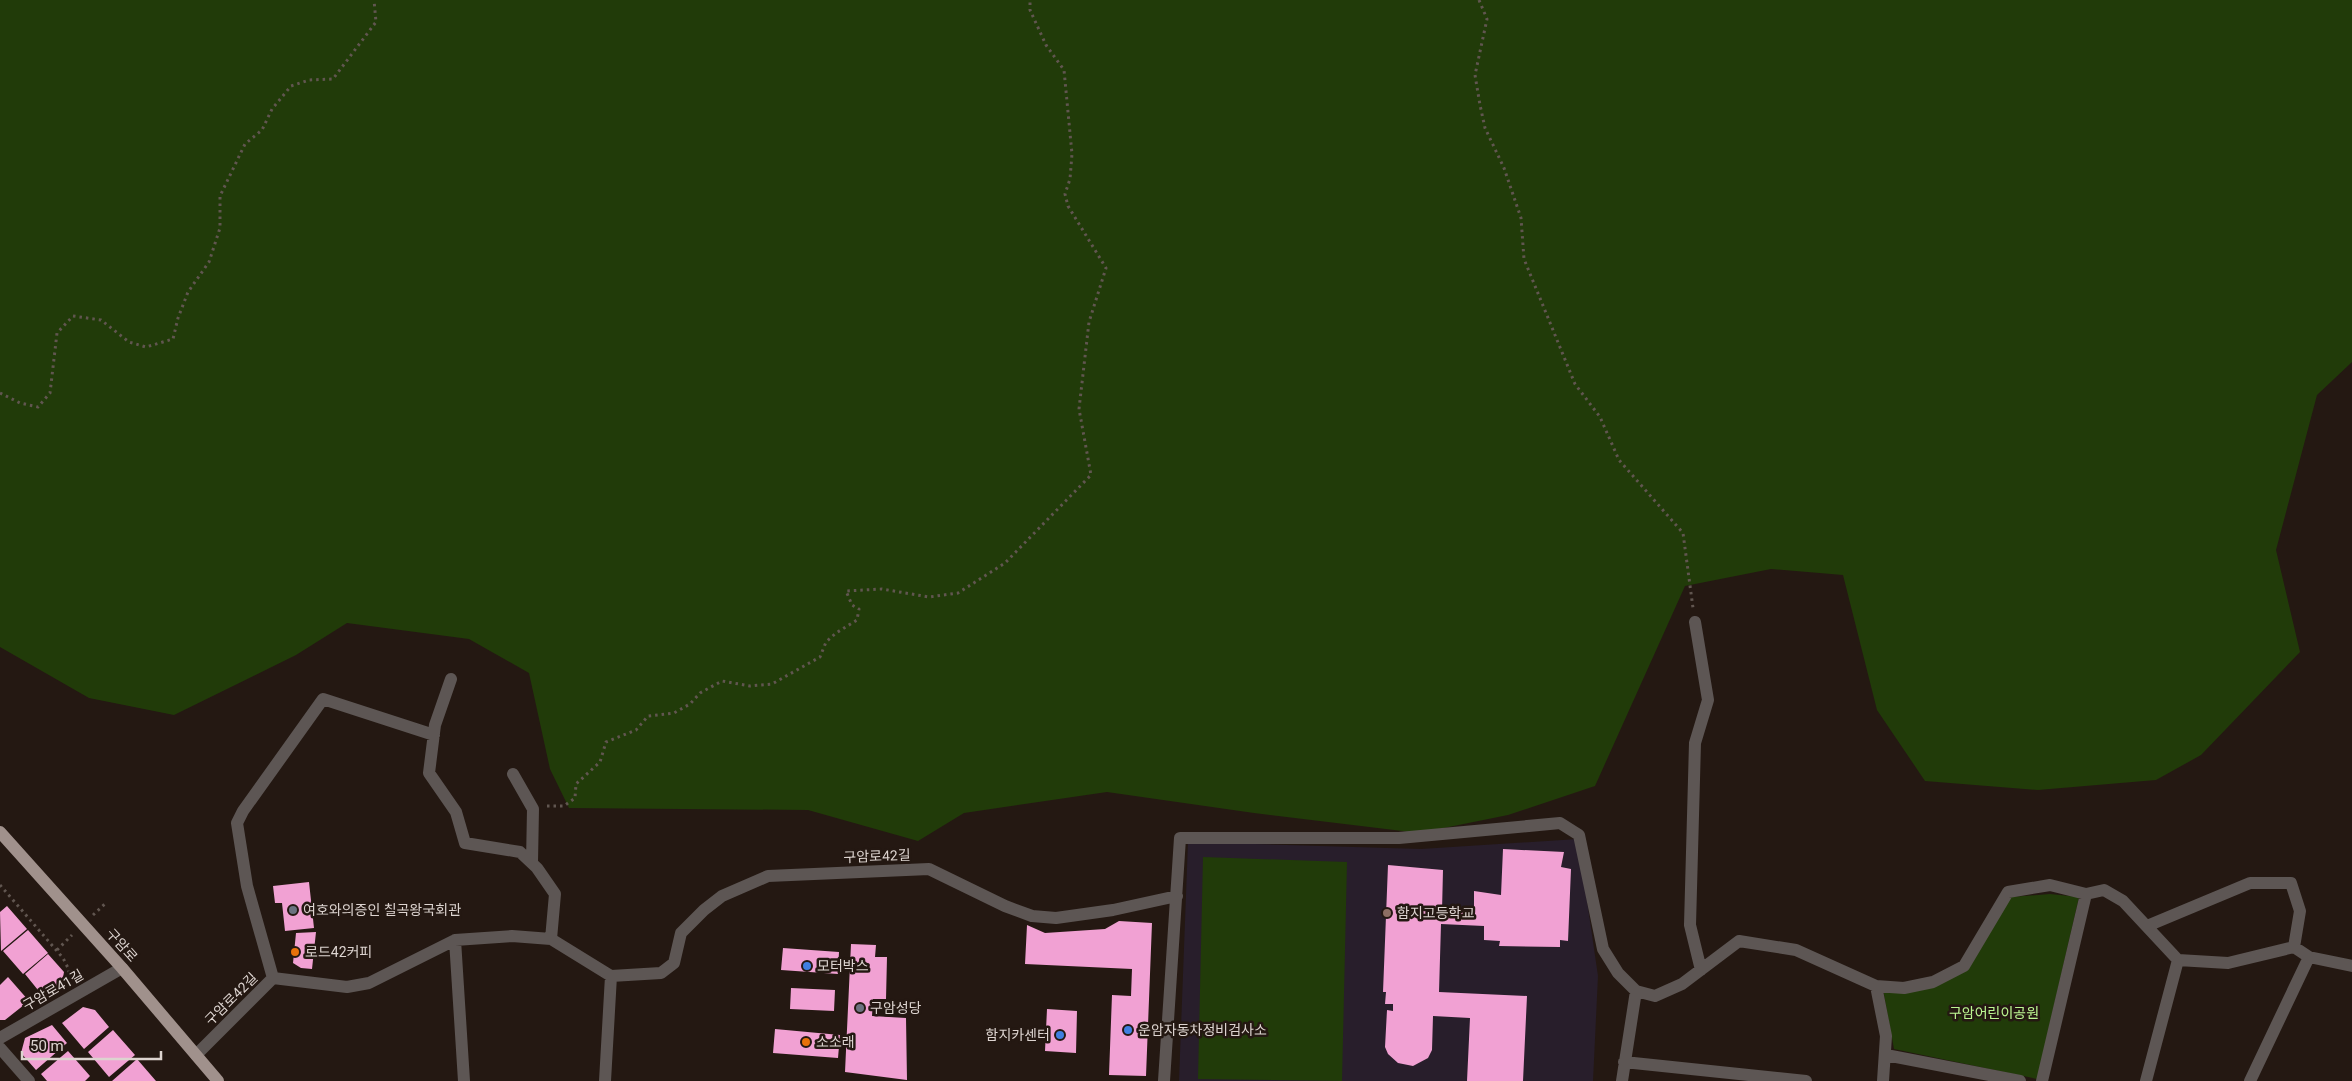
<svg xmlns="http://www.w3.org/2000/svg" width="2352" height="1081" font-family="Roboto,'Noto Sans KR',sans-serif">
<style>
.education{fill:#281e2b}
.green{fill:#213b09}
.building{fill:#f1a1d3}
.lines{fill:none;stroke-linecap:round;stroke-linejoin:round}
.path{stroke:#615650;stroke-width:3;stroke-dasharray:2.5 4;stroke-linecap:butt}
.minor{stroke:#5d5654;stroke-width:12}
.major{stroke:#a0918c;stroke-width:12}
.worship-dot{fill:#6b7280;stroke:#241812;stroke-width:2}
.education-dot{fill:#8d6e63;stroke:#241812;stroke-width:2}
.food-dot{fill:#e8710a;stroke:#241812;stroke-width:2}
.shop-dot{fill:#3f7fe0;stroke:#241812;stroke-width:2}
.labels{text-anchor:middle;stroke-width:5;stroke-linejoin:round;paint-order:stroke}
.street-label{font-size:14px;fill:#ddd4d0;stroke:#241812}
.poi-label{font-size:14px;fill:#ddd4d0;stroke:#241812;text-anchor:start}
.park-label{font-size:14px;fill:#bcf792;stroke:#241812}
</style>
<rect width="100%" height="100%" fill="#241812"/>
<!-- education -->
<path class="education" d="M1578 839 1598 976 1593 1081H1179L1188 842 1421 849Z"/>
<!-- green -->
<path class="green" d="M0 0H2352V362L2317 395 2276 550 2300 652 2201 755 2156 780 2038 790 1925 781 1877 710 1843 575 1771 569 1685 586 1595 786 1508 815 1419 833 1254 813 1107 792 964 813 918 841 808 810 569 808 550 769 529 673 469 639 347 623 296 655 174 715 89 698 0 647Z
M1203 857 1347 862 1342 1081 1198 1079Z
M2050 894 2079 897 2037 1079 1894 1049 1883 989 1904 988 1964 966 2011 897Z"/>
<!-- building -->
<path class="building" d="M1503 849 1564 852 1561 867 1571 869 1568 941 1560 940V947L1499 946 1500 941 1484 940V926L1441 924 1439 992 1527 996 1523 1081H1467L1470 1018 1433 1016 1432 1050 1428 1058 1413 1066 1398 1063 1388 1054 1385 1047 1387 1010 1393 1011V1004H1385L1386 992H1383L1388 865 1443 870 1442 911 1474 912V891L1501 895Z
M309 882 314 928 285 931 282 903H275L273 886Z
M7 906 27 929 1 951 0 912Z
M1119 921 1152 923 1146 1076 1109 1075 1112 995 1131 996 1132 969 1025 964 1027 925 1045 933 1105 929Z
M28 930 48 953 23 974 3 951Z
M316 932 312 969 301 968 293 963 296 933Z
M851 944 876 945 875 957H887L886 999H873L872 1016 906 1018 907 1080 845 1072Z
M783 948 839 952 838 974 781 970Z
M48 954 64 972 61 989 46 1000 25 974Z
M8 977 29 1001 5 1020H0V985Z
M791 988 835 990 834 1011 790 1009Z
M83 1007 95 1010 109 1027 84 1049 62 1023Z
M1047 1009 1077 1011 1076 1053 1045 1051Z
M52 1025 67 1043 36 1070 21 1053 25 1038Z
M775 1029 840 1035 838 1058 773 1053Z
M113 1030 135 1055 109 1077 88 1052Z
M68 1051 90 1076 85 1081H47L41 1074Z
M137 1059 156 1081H112Z"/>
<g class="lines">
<!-- path -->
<path class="path" d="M1479 0 1487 19 1475 75 1480 105 1485 128 1504 168 1521 218 1524 259 1575 384 1600 417 1619 460 1683 533 1693 608
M0 393 20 403 38 407 50 393 57 333 73 316 101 320 129 342 146 347 173 339 178 318 188 292 209 262 220 228V196L245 144 262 130 272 109 291 86 309 80 333 79 376 22 374 0
M547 806H564L575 798 576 784 600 762 606 742 636 730 648 716 674 713 690 704 700 693 722 681 750 686 772 684 820 657 826 642 836 633 857 620 859 609 852 605 846 591 882 589 929 597 958 593 1005 563 1091 475 1079 409 1089 322 1106 268 1068 206 1065 194 1070 179 1072 154 1064 70 1046 45 1030 10V0
M0 885 63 958 69 970 68 978
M93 915 107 902
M57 950 72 935"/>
<!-- minor -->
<path class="minor" d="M1695 622 1708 700 1695 743 1690 925 1701 970
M451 679 435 725 429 773 456 812 465 843 520 852 537 868 555 894 551 939 611 976 605 1081
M513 774 533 809 532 862
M2147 926 2250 883H2291L2300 911 2294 947
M455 940 464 1081
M2309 957 2352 966
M611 976 661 973 674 963 681 933 704 910 722 896 768 876 929 869 1005 906 1032 916 1056 918 1113 910 1177 896
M273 978 247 886 237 823 243 811 323 699 434 735
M1876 986 1904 988 1933 982 1964 966 2008 892 2050 885 2086 894
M1636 991 1655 996 1682 984 1739 941 1796 950 1876 986 1886 1036 1883 1081
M0 1038 122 968
M0 1048 29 1081
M196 1055 273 978 347 987 369 983 455 940 512 936 551 939
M1886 1055 2020 1081
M1624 1062 1806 1081
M1164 1081 1180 838H1399L1560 823 1579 835 1603 949 1618 973 1636 991 1622 1081
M2042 1081 2086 894 2104 890 2123 901 2178 960
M2146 1081 2178 960 2228 963 2294 947 2309 957 2250 1081"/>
<!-- major -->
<path class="major" d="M0 832 122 968 218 1081"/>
</g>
<!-- markers -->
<g class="worship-dot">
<circle cx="293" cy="910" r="5"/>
<circle cx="860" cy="1008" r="5"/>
</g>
<circle class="education-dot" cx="1387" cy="913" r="5"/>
<g class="food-dot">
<circle cx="295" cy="952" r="5"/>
<circle cx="806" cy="1042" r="5"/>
</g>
<g class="shop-dot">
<circle cx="807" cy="966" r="5"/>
<circle cx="1128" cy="1030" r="5"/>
<circle cx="1060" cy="1035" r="5"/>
</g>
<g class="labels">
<!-- street labels -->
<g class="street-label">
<text transform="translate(877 856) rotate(-2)" y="5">구암로42길</text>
<text transform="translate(122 945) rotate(48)" y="5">구암로</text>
<text transform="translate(53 990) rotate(-30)" y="5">구암로41길</text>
<text transform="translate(231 999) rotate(-45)" y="5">구암로42길</text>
</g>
<!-- poi labels -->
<g class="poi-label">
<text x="303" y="915">여호와의증인 칠곡왕국회관</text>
<text x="1397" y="918">함지고등학교</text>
<text x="305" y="957">로드42커피</text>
<text x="817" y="971">모터박스</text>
<text x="870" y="1013">구암성당</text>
<text x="1138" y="1035">운암자동차정비검사소</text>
<text x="1050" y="1040" text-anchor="end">함지카센터</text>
<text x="816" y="1047">소소래</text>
</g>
<!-- park labels -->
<g class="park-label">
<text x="1994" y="1018">구암어린이공원</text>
</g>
</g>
<!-- scale -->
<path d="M22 1051v8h139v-8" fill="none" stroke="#ddd4d0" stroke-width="2.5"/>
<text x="30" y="1051" font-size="15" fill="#ddd4d0" stroke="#241812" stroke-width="4" paint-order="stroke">50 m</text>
</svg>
